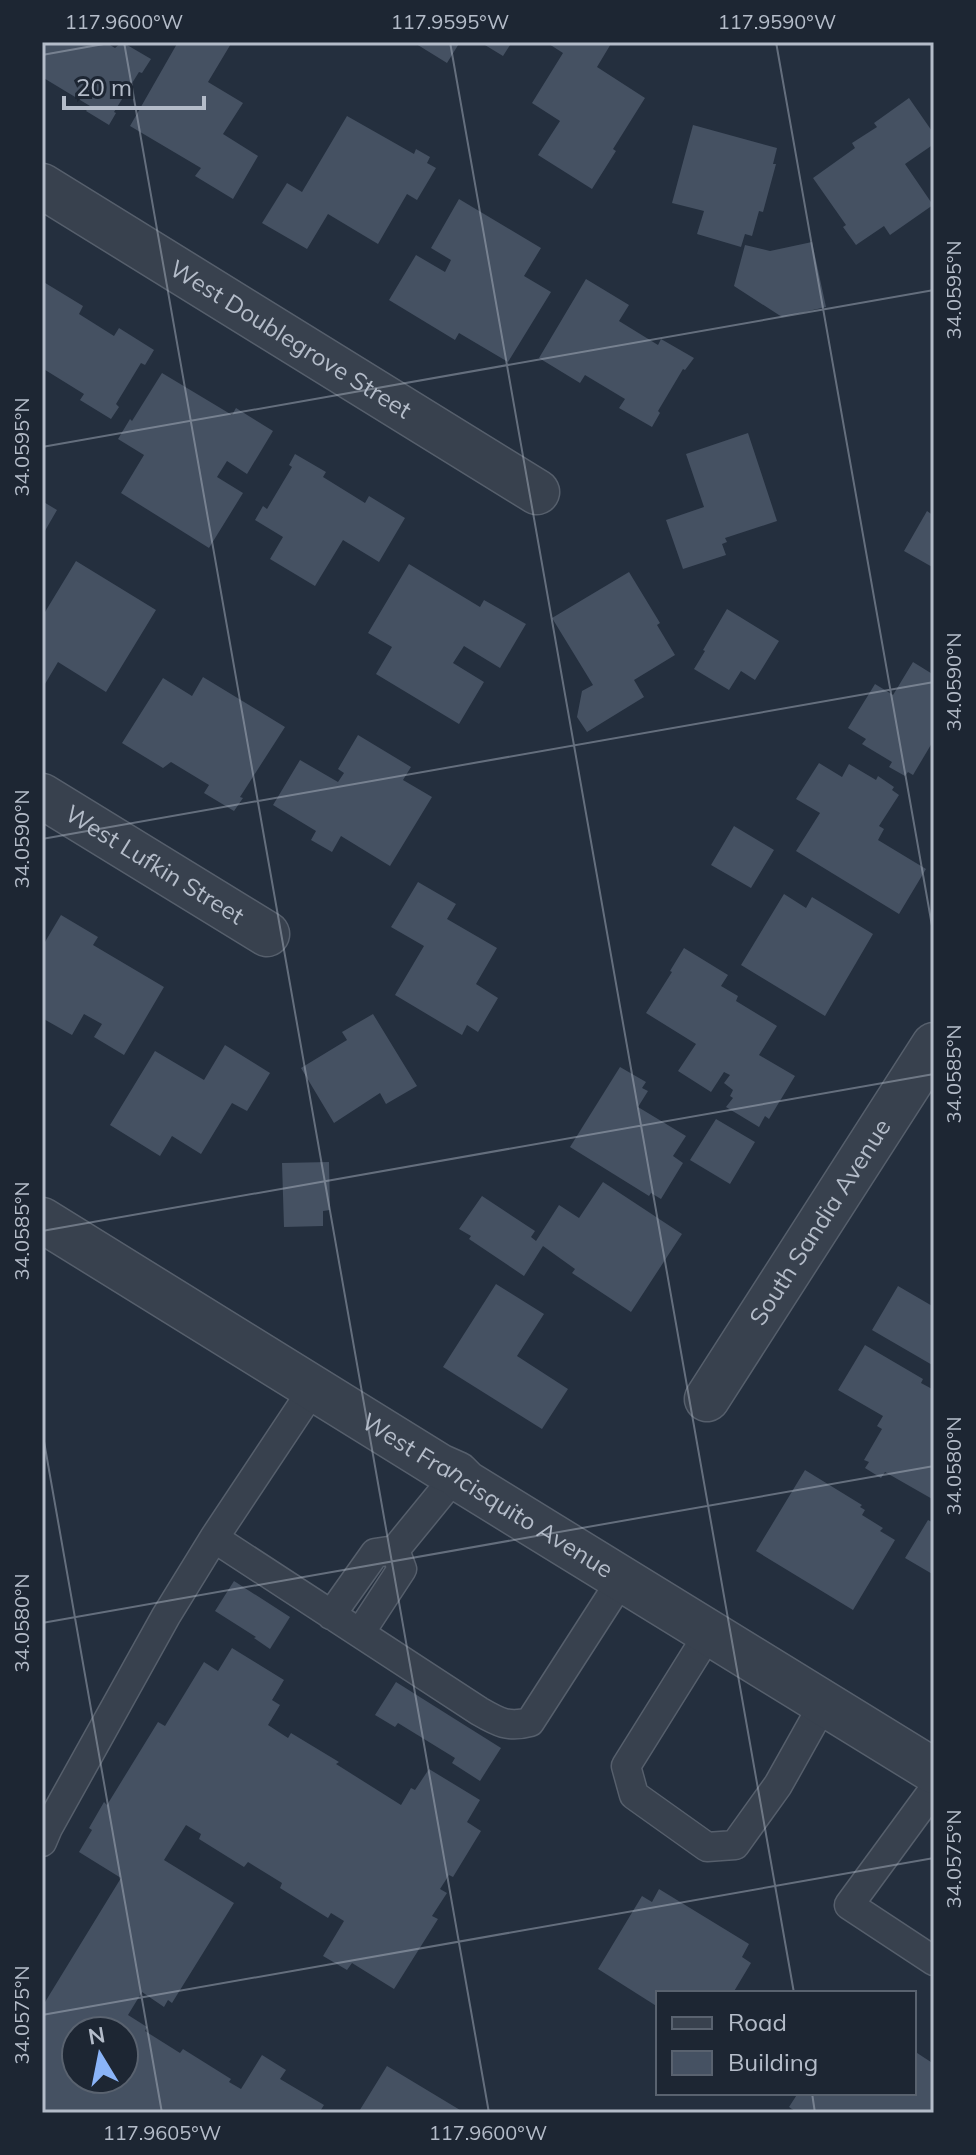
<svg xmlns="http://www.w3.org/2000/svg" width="976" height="2155" font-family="Mulish,sans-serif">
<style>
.building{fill:#455162;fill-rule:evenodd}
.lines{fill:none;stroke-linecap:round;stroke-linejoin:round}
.service-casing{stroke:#565f6c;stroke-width:31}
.minor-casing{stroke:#565f6c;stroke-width:47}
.tertiary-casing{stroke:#565f6c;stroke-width:47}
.service{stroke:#38414e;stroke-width:28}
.minor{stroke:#38414e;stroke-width:44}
.tertiary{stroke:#38414e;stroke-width:44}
.ticks{fill:none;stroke:#b4bcc9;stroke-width:2;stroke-opacity:0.45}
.labels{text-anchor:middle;stroke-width:7;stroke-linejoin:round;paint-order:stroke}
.street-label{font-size:24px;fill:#b4bcc9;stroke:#1d2633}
.neatline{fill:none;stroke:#b4bcc9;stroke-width:3}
.ticks-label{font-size:20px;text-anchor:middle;fill:#b4bcc9}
</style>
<rect width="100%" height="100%" fill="#242f3e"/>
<!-- building -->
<path class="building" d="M42 42H105L115 48 122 42 151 59 142 73 139 72 114 112 116 113 109 125 86 111 90 106 42 77Z
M178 42H232L208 82 243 103 223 134 258 156 233 199 195 176 201 168 130 126Z
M413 42H460L447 63Z
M480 42H512L503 56Z
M550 42H612L597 67 645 98 613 149 616 151 592 189 538 155 560 121 532 103 563 53 549 44Z
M909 98 934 134V144L905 164 933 205 890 235 884 226 856 245 843 227 846 225 813 178 855 148 852 143 877 127 874 123Z
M347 116 414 154 416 149 430 157 427 163 436 168 417 200 407 194 378 244 328 214 307 249 262 223 287 183 302 192Z
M693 125 777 148 773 164H776L763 212 759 211 752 236 745 234 741 247 697 234 704 211 672 203Z
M459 199 541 248 524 276 551 292 508 362 459 333 455 340 389 300 416 255 445 272 451 260 431 248Z
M812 242 826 307 782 317 734 286 745 245 770 251Z
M586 279 629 305 619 321 658 345 661 339 694 358 685 370 683 369 658 411 660 413 652 427 619 408 625 399 585 375 580 383 539 358Z
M42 281 83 306 79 314 114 336 119 328 154 350 145 365 141 363 116 404 119 407 111 419 80 400 84 394 42 368Z
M162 373 232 415 236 408 273 431 247 474 227 461 217 477 243 493 209 548 121 493 144 455 118 439 130 419 132 421Z
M748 433 777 521 725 538 727 542 722 544 726 555 683 569 666 520 704 507 686 454Z
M295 454 326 472 323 477 365 503 369 496 405 518 379 562 343 540 315 586 270 559 283 537 255 520 263 506 267 509 292 467 289 465Z
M42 501 57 510 42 536Z
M927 511 934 516V568L904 551Z
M76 561 156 610 106 692 58 662 42 689V617Z
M409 564 480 607 484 600 526 624 500 668 464 646 453 663 484 682 459 724 376 674 392 647 368 633Z
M629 572 660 623 657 625 675 655 634 680 644 697 587 732 577 717 582 691 593 685 552 618Z
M727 609 779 641 755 680 741 671 729 690 694 669 705 651 703 650Z
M913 662 934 675V744L932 743 913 775 908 772 905 776 889 767 892 762 862 744 866 739 848 728 875 684 893 695Z
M203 677 285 727 240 797 243 798 234 811 204 793 209 785 171 762 163 768 122 743 163 678 192 696Z
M358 735 411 767 403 780 432 797 390 866 341 836 332 852 311 840 316 831 273 805 300 760 338 782 344 773 338 769Z
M819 763 842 777 849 764 876 780 878 776 894 787 892 790 899 795 879 826 884 829 878 840 926 869 899 914 796 851 820 813 796 799Z
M734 826 774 850 751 888 711 865Z
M418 882 456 904 447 919 497 948 476 984 498 998 478 1032 467 1025 462 1035 395 995 424 946 391 927Z
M784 894 806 908 812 897 873 934 825 1016 741 965Z
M61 915 98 937 93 945 164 987 124 1055 94 1037 102 1024 84 1014 72 1035 42 1018V947Z
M684 948 728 975 721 986 738 996 736 1001 777 1026 759 1055 795 1076 769 1119 765 1116 759 1127 726 1107 733 1098 730 1096 733 1090 724 1083 730 1075 724 1072 711 1092 678 1071 696 1044 646 1013 672 972 670 971Z
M373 1014 417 1086 386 1104 380 1093 334 1123 301 1068 347 1040 342 1032Z
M225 1045 270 1073 247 1111 232 1103 201 1154 172 1136 160 1156 110 1125 155 1051 204 1080Z
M620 1067 646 1082 642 1088 648 1091 638 1107 686 1136 673 1156 683 1163 661 1199 651 1193 649 1196 570 1147Z
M716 1119 755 1142 730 1184 690 1160Z
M329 1162 330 1210 323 1211V1226L284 1227 282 1163Z
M603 1182 682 1234 631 1312 572 1273 575 1269 543 1246 524 1276 469 1239 471 1236 459 1229 482 1196 535 1231 531 1237 536 1241 559 1205 579 1218Z
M496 1284 544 1314 517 1356 568 1389 542 1429 443 1367Z
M898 1286 934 1307V1366L872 1330Z
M865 1345 923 1379 921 1383 934 1390V1500L885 1472 881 1478 865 1468 869 1462 864 1460 882 1429 877 1426 883 1416 838 1390Z
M805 1470 862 1505 860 1507 865 1510 862 1515 883 1528 880 1531 895 1540 853 1610 756 1551Z
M928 1520 934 1523V1575L905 1558Z
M234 1581 290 1617 270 1649 254 1638 256 1637 215 1611Z
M232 1648 284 1680 272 1700 280 1705 268 1725 288 1738 291 1733 339 1762 336 1764 401 1805 411 1788 415 1790 429 1769 480 1800 467 1822 481 1831 453 1877 449 1875 440 1889 447 1893 432 1916 438 1919 394 1989 352 1963 347 1970 323 1956 344 1921 331 1913 328 1918 280 1888 282 1883 248 1862 244 1867 199 1839 201 1834 186 1825 164 1860 234 1903 172 2003 168 2000 164 2007 142 1992 128 2015 147 2027 145 2031 180 2053 183 2049 231 2079 229 2082 241 2089 262 2055 286 2070 280 2079 324 2105 319 2113H42V2007L121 1878 79 1852 92 1830 89 1828 104 1802 107 1805 158 1722 165 1726 204 1662 218 1671ZM76 2031H124V2079H76Z
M396 1682 501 1748 480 1781 452 1763 455 1758 398 1723 395 1727 375 1715Z
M659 1889 749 1944 742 1957 751 1963 733 1993H658V2007L598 1969 642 1896 652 1902Z
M914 2051 934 2064V2113H798L789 2107 798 2093H914Z
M387 2066 465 2113H358Z"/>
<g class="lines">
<!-- service casing -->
<g class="service-casing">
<path id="service" d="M214 1538 479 1711C498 1722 508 1728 530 1722L622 1579
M395 1550 457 1474
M331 1615 375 1553 395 1550 402 1569 360 1633
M709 1633 626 1766 634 1795 707 1847 735 1845 778 1785 824 1703
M934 1789 849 1905 934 1961
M42 1842 48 1828 166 1616 214 1538 313 1389"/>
</g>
<!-- minor casing -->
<g class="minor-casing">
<g id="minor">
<path id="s1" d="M42 186 537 492"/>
<path id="s2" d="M42 796 267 934"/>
<path id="s3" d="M707 1399 934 1045"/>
</g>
</g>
<!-- tertiary casing -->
<g class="tertiary-casing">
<g id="tertiary">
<path id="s4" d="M42 1220 439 1466 457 1474 466 1483 934 1771"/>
</g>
</g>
<!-- service -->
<use href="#service" class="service"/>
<!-- minor -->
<use href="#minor" class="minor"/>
<!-- tertiary -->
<use href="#tertiary" class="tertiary"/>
</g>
<!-- ticks -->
<path class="ticks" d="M124 42 489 2113M450 42 794 1993M776 42 934 937M42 55 115 42M42 447 934 290M42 839 934 682M42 1231 934 1074M42 1430 162 2113M42 1623 934 1466M42 2015 934 1858M812 2093 815 2113"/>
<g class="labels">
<!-- street labels -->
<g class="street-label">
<text dy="8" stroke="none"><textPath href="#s1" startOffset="292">West Doublegrove Street</textPath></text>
<text dy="8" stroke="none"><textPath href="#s2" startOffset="132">West Lufkin Street</textPath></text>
<text dy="8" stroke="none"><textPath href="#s3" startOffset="210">South Sandia Avenue</textPath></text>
<text dy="8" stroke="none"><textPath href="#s4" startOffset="524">West Francisquito Avenue</textPath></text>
</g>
</g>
<!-- border -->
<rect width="976" height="2155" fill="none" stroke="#1d2633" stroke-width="88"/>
<!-- legend -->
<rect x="656" y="1991" width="260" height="104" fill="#1d2633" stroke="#59626f" stroke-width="2"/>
<rect x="672" y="2017" width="40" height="12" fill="#38414e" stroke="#59626f" stroke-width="2"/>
<text x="728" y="2031" font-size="24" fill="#b4bcc9">Road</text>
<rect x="672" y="2051" width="40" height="24" fill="#455162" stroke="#59626f" stroke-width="2"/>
<text x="728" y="2071" font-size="24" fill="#b4bcc9">Building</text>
<!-- north arrow -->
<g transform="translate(100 2055) rotate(350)"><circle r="38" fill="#1d2633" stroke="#59626f" stroke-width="2"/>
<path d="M0-6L14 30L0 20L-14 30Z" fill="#8ab4f8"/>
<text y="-12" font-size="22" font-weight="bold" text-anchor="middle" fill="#b4bcc9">N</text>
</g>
<!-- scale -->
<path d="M64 96v12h140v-12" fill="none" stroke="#b4bcc9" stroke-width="4"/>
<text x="76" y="96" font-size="24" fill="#b4bcc9" stroke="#1d2633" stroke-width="6" paint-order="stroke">20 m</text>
<rect x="44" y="44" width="888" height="2067" class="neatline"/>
<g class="ticks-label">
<text x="124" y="29">117.9600°W</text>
<text x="450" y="29">117.9595°W</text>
<text x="777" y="29">117.9590°W</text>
<text transform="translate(954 290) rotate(-90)" y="7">34.0595°N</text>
<text transform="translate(22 447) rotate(-90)" y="7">34.0595°N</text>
<text transform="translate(954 682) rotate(-90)" y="7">34.0590°N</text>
<text transform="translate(22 839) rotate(-90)" y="7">34.0590°N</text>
<text transform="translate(954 1074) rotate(-90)" y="7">34.0585°N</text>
<text transform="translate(22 1231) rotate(-90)" y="7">34.0585°N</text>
<text transform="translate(954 1466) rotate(-90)" y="7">34.0580°N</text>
<text transform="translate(22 1623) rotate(-90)" y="7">34.0580°N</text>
<text transform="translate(954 1859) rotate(-90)" y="7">34.0575°N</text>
<text transform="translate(22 2015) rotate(-90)" y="7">34.0575°N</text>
<text x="162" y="2140">117.9605°W</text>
<text x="488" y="2140">117.9600°W</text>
</g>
</svg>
